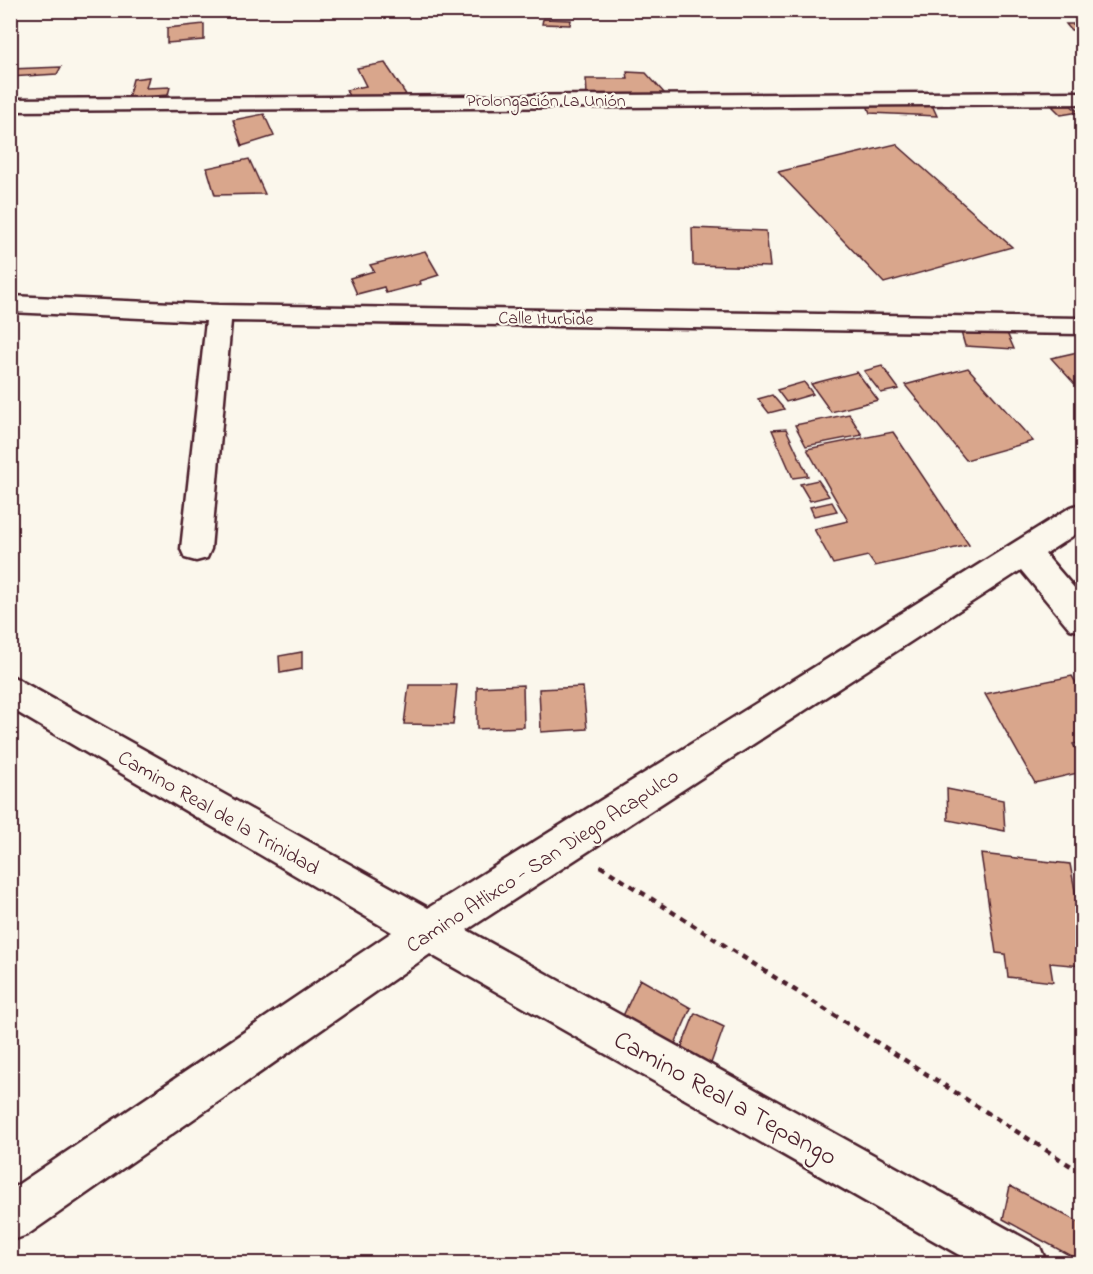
<svg xmlns="http://www.w3.org/2000/svg" width="1093" height="1274" font-family="'Indie Flower',sans-serif">
<style>
.building{fill:#d9a68c;stroke:#4a1f2b;stroke-width:1.5}
.lines{fill:none;stroke-linecap:round;stroke-linejoin:round}
.minor-casing{stroke:#4a1f2b;stroke-width:5}
.path{stroke:#4a1f2b;stroke-width:4.5;stroke-dasharray:6 6;stroke-linecap:butt}
.minor{fill:#fbf7ec;fill-rule:evenodd}
.labels{text-anchor:middle;stroke-width:4.5;stroke-linejoin:round;paint-order:stroke}
.far-street-label{font-size:18px;fill:#4a1f2b;stroke:#fbf7ec}
.street-label{font-size:21px;fill:#4a1f2b;stroke:#fbf7ec}
.near-street-label{font-size:26px;fill:#4a1f2b;stroke:#fbf7ec}
</style>
<rect width="100%" height="100%" fill="#fbf7ec"/>
<filter id="ink" filterUnits="userSpaceOnUse"><feTurbulence type="fractalNoise" baseFrequency=".0167" numOctaves="2"/><feDisplacementMap in="SourceGraphic" scale="12" xChannelSelector="R" yChannelSelector="G"/><feConvolveMatrix kernelMatrix="1 2 1 2 8 2 1 2 1" color-interpolation-filters="sRGB"/></filter>
<g filter="url(#ink)">
<!-- building -->
<path class="building" d="M399 10H425L426 12 402 16Z
M543 19 571 20 570 25 542 24Z
M204 24V40L167 43V28Z
M1066 24H1082V30H1071Z
M385 63 407 96H349L346 90 366 86 357 68Z
M61 67 57 74 10 77V69Z
M627 72 646 73 666 95H587L586 79H628Z
M149 77 146 88 170 87 168 95 128 98 133 79Z
M867 105H932L937 116 870 113Z
M1052 106H1071L1079 112 1061 115Z
M264 114 274 136 242 146 233 120Z
M896 144 1012 247 884 283 778 172Z
M249 159 265 194 215 195 207 168Z
M692 228 766 231 770 267 693 265Z
M425 251 439 275 420 281 421 284 386 293 384 287 357 294 350 278 374 271 370 265Z
M961 332 1007 333 1014 349 965 346Z
M1082 351V392L1051 358Z
M882 366 899 389 881 393 864 371Z
M968 368 1033 441 966 460 905 385Z
M857 372 878 400 831 412 811 384Z
M804 382 813 394 786 402 777 390Z
M772 395 784 409 769 413 758 399Z
M849 414 862 435 806 446 795 425Z
M786 429 808 476 793 478 772 430Z
M893 432 969 545 875 566 868 556 833 564 814 529 848 521 807 449Z
M818 480 829 496 810 501 800 484Z
M832 502 837 511 814 516 810 507Z
M302 652V669L280 673 279 656Z
M1072 676 1082 693V742L1073 744 1082 760V772L1035 783 985 694Z
M409 685H457L453 725 404 724Z
M523 685 524 727 477 729V687Z
M583 687 587 729 541 732 539 689Z
M947 789 1003 800 1005 831 948 820Z
M981 854 1070 864 1082 927V966L1050 963 1053 982 1008 977 1005 954 996 953Z
M640 979 691 1008 674 1046 623 1016Z
M695 1013 724 1027 710 1066 680 1051Z
M1010 1186 1082 1224 1080 1261 1003 1219Z"/>
<g class="lines">
<!-- minor casing -->
<g class="minor-casing">
<path id="minor" d="M1082 92V104L10 111V99Z
M10 296 219 305 1082 318V334L231 321 211 549 207 558 196 561 185 558 181 549 206 321 10 312Z
M1082 503V530L1045 554 1082 597V632L1070 629 1021 570 467 930 1040 1247 1047 1264H975L430 954 27 1235 10 1241V1190L392 932 10 708V675L428 908 1071 507Z"/>
</g>
<!-- path -->
<path class="path" d="M600 866 1082 1173"/>
<!-- minor -->
<use href="#minor" class="minor"/>
</g>
</g>
<g class="labels">
<!-- far-street labels -->
<g class="far-street-label">
<text x="546" y="106">Prolongación La Unión</text>
<text transform="translate(546 318) rotate(1)" y="6">Calle Iturbide</text>
</g>
<!-- street labels -->
<g class="street-label">
<text transform="translate(219 812) rotate(30)" y="7">Camino Real de la Trinidad</text>
<text transform="translate(542 860) rotate(-33)" y="7">Camino Atlixco - San Diego Acapulco</text>
</g>
<!-- near-street labels -->
<g class="near-street-label">
<text transform="translate(726 1097) rotate(29)" y="9">Camino Real a Tepango</text>
</g>
</g>
<!-- margin -->
<rect width="1093" height="1274" fill="none" stroke="#fbf7ec" stroke-width="36"/>
<rect x="18" y="18" width="1057" height="1238" fill="none" stroke="#4a1f2b" stroke-width="2" filter="url(#ink)"/>
</svg>
